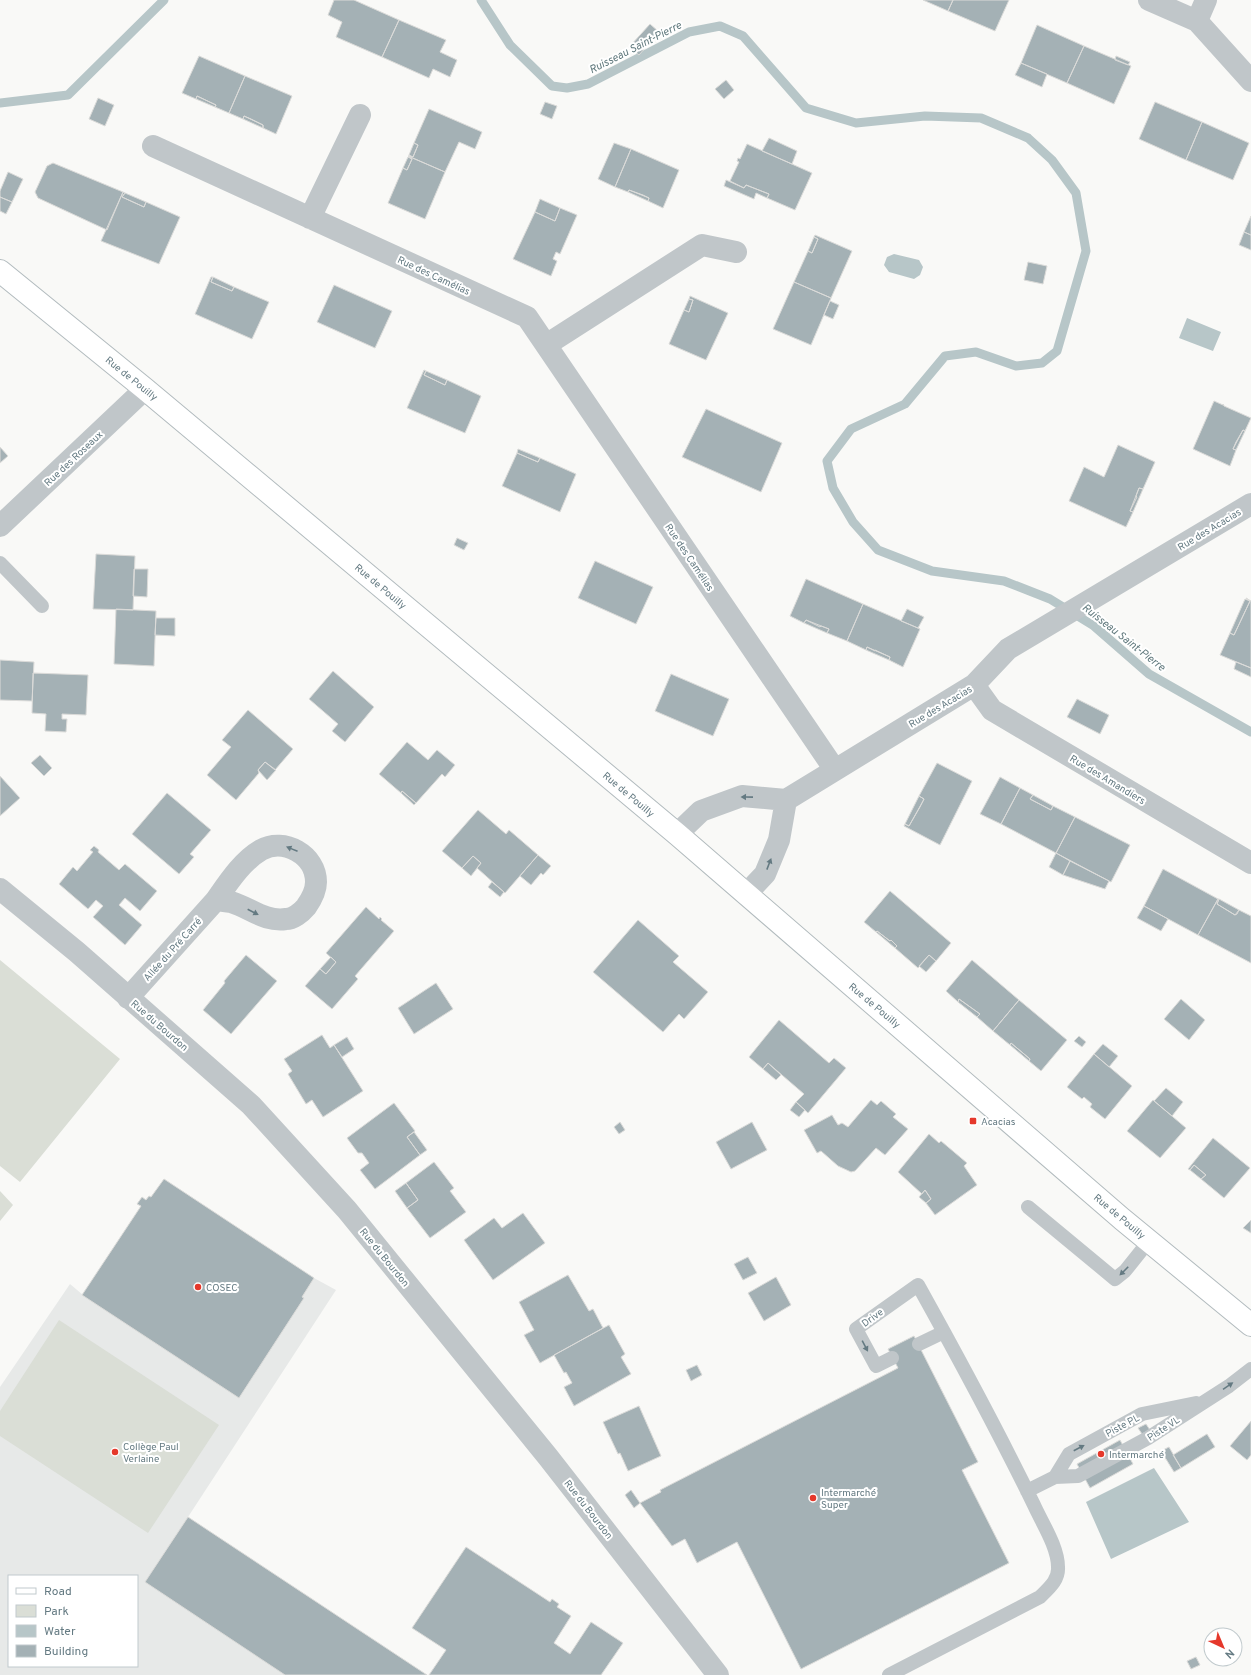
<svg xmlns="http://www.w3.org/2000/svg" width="1251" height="1675" font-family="Overpass,sans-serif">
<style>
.built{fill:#e7e9e8;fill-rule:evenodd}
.green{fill:#daded6}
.water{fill:#b7c6c8}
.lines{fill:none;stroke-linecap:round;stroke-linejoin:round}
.stream{stroke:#b7c6c8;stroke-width:9}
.building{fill:#a4b1b5;stroke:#dbdbd9}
.secondary-casing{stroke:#b2bbbe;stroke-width:24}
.service{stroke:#c0c6c9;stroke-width:14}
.minor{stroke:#c0c6c9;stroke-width:22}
.secondary{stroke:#fff;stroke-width:22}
.oneway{fill:#647a82}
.poi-dot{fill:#e5382b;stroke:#fff;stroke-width:1.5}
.labels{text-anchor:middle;stroke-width:4;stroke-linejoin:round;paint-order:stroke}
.street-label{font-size:10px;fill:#647a82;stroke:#fff}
.poi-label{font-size:10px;fill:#647a82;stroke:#fff;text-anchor:start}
.water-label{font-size:11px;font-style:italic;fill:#5f787c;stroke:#fff}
</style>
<rect width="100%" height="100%" fill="#f9f9f7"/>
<!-- built -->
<path class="built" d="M164 1179 314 1278 336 1290 188 1517 427 1675H0V1387L70 1284 83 1295 141 1206 137 1204 142 1197 145 1200 149 1196 151 1197ZM9 1576H137V1666H9Z"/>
<!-- green -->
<path class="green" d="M0 960 120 1059 20 1182 0 1166Z
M0 1191 13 1205 0 1221Z
M59 1320 219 1425 148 1533 0 1436V1411Z"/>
<!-- water -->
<path class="water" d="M894 254 919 260 923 267 920 275 914 279 889 272 884 265 887 257Z
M1187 318 1221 332 1213 351 1179 338Z
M1154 1468 1189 1522 1111 1559 1086 1502Z"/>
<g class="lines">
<!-- stream -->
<path class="stream" d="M481 0 510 45 552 86 567 88 588 84 689 32 720 26 743 36 806 108 856 123 925 116 981 118 1028 138 1052 160 1076 193 1086 251 1057 351 1042 363 1016 366 976 352 945 356 905 404 851 429 827 461 833 488 853 522 878 550 932 571 1004 581 1050 599 1094 626 1149 674 1251 732
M0 103 68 95 164 0"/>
</g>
<!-- building -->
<path class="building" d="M334 0H354L399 20 382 57 336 37 342 22 328 15Z
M923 0H953L948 11Z
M953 0H1009L995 31 948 11Z
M399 20 446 40 440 52 457 60 450 77 433 69 429 78 382 57Z
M650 24 659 32 639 55 634 51 636 49 631 45Z
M1037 25 1084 46 1067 83 1021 63Z
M1084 46 1131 66 1114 104 1067 83Z
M199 56 245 76 229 113 215 107 216 105 197 96 196 99 182 93Z
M1116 56 1130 62 1128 65 1115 60Z
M1021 63 1047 74 1042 87 1015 75Z
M245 76 292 96 276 134 263 128V125L251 119 244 116 243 119 229 113Z
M726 80 734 90 724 99 715 89Z
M197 96 216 105 215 107 196 99Z
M98 98 114 105 105 126 89 119Z
M545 102 557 106 552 119 540 114Z
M1155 102 1202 122 1186 160 1139 139Z
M429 109 482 132 475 149 459 142 445 172 408 156 413 157 418 145 414 143Z
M244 116 263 125V128L243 119Z
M1202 122 1249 143 1233 180 1186 160Z
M769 138 797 151 792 164 762 151Z
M414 143 418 145 413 157 409 155Z
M614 143 631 149 615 187 598 179Z
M747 144 812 173 795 210 767 198 769 194 746 185 744 188 730 181 739 162 737 161 738 158 740 159Z
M631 149 679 170 663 208 648 201 649 198 643 195 629 190 628 192 615 187Z
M408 156 445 172 425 219 388 203 403 168 407 170 412 159Z
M408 157 412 159 407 170 403 168Z
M53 163 123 192 107 230 38 198 35 192 47 166Z
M8 172 23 179 12 202 0 197V191Z
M726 180 744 188 746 185 769 194 767 198 756 193 754 199 724 186Z
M629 190 649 198 648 201 628 192Z
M123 192 125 193 122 197 144 207 146 202 180 217 159 264 101 241Z
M125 193 146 202 144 207 122 197Z
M0 197 12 202 6 214 0 211Z
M540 199 560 208 555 221 535 212Z
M560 208 577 215 560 254 556 252 553 259 557 261 551 276 513 259 535 212 555 221Z
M1251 216V235L1244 232Z
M1244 232 1251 235V250L1239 245Z
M815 235 852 251 831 298 794 282 808 251 812 253 818 239 814 237Z
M814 237 818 239 812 253 808 251Z
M1028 262 1047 266 1043 284 1024 280Z
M211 277H213L211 282 232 291 234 287 269 302 252 339 195 314Z
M213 277 234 287 232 291 211 282Z
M794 282 831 298 811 345 773 329Z
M334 285 392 311 375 348 317 322Z
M690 296 728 313 706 360 669 344 684 310 689 312 693 300 689 299Z
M689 299 693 300 689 312 684 310Z
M830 301 839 305 833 319 824 315Z
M424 370 426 371 424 375 445 385 447 380 481 396 465 433 407 408Z
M426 371 447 380 445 385 424 375Z
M1214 401 1223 405V404L1224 406 1251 418 1245 431 1243 430 1236 442 1233 449 1236 450 1230 466 1193 449Z
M706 409 782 443 761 492 682 457Z
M1243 430 1245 431 1236 450 1233 449Z
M1118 445 1155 462 1143 489 1139 488 1136 496 1137 497 1130 511 1133 512 1126 527 1069 501 1084 467 1104 477Z
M0 447 8 456 0 463Z
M518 449 540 458 538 462 517 453Z
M517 453 538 462 540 458 576 474 560 512 502 486Z
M1139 488 1143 489 1133 512 1130 511Z
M457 538 468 543 464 550 454 545Z
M96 554 135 556 133 610 93 609Z
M595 561 653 587 636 624 578 598Z
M134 569H148L147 597 133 596Z
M806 579 863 604 847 641 827 633 829 629 821 626 820 627 806 620 804 623 790 616Z
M1246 598 1251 601V668L1220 655 1230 633 1234 635 1250 601Z
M1245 599 1250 601 1234 635 1230 633Z
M863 604 920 629 903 667 889 660 890 657 875 650V651L867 647 866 650 847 641Z
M116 609 156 611 154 666 114 664Z
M907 609 924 617 918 628 901 621Z
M156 618H175V636L155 635Z
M806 620 829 629 827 633 804 623Z
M867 647 890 657 889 660 866 650Z
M0 660 34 662 32 701 0 700Z
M1236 662 1251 668V677L1234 669Z
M333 671 374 707 345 742 332 731 338 724 309 699Z
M33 673 88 675 86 715 62 714V719H67L66 732 45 731 46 714 32 713Z
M671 674 729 699 713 736 655 711Z
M1077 699 1109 715 1100 734 1067 717Z
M248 710 293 749 275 770 265 762 258 770 259 773 236 800 207 775 231 747 222 740Z
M407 742 428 760 437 750 455 765 445 777 442 774 416 803 402 791 401 793 379 774Z
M40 755 52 768 44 776 31 763Z
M265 762 276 770 267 780 258 770Z
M937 763 972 781 940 845 904 826 905 824 909 826 920 807 924 799 919 796Z
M0 776 20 798 0 816Z
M1000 777 1020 788 1001 824 980 814Z
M1020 788 1033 795 1030 799 1051 810 1053 806 1075 817 1056 853 1001 824Z
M402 791 416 803 414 805 401 793Z
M167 793 211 830 190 854 194 857 179 874 132 834Z
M1033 795 1053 806 1051 810 1030 799Z
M919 796 924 799 923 801 909 826 905 824Z
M478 810 506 834 509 830 538 855 505 893 477 868 481 863 473 856 462 868 442 851Z
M1075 817 1130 845 1111 882 1056 853Z
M94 846 99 850 98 852 119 870 125 864 157 891 140 911 125 898 119 905 142 925 125 945 93 917 103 906 96 900 88 909 59 884 73 867 77 871 93 852 90 850Z
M1056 853 1070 861 1063 875 1049 867Z
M538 855 551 866 543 875 541 873 531 885 520 876Z
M473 856 481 863 471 876 462 868Z
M1070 861 1109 881 1105 889 1063 875Z
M1163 869 1218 899 1198 935 1144 906Z
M492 882 504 892 500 897 488 887Z
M890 891 951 943 936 961 929 955 918 968 895 948 897 946 891 940 890 941 877 931 876 932 864 922Z
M1218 899H1219L1217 904 1235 915 1239 910 1251 916V963L1198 935Z
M1219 899 1239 910 1237 914 1235 915 1217 904Z
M1144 906 1168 919 1161 931 1137 918Z
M366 907 379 919 380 917 382 919 381 920 394 931 355 976 358 979 332 1009 305 986 320 969 326 974 336 962 326 953Z
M638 920 679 956 673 962 708 992 684 1019 679 1014 663 1032 593 972Z
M877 931 890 941 891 940 897 946 895 948 876 932Z
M246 955 277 981 231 1034 203 1010 225 983 224 981Z
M929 955 936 961 926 972 919 966Z
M331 957 336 962 326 974 320 969Z
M972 960 1019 1000 993 1031 977 1017 980 1014 959 999 958 1002 946 991Z
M436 983 453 1009 414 1034 398 1008Z
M959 999 980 1014 977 1017 958 1002Z
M1181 999 1205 1020 1189 1040 1164 1019Z
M1019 1000 1067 1040 1041 1071 1029 1061 1030 1059 1011 1043 1010 1045 993 1031Z
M779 1020 829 1063 834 1058 846 1068 808 1113 796 1102 804 1094 768 1063 763 1069 749 1057Z
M322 1035 330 1048 334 1045 363 1091 323 1117 312 1100 306 1104 288 1074 292 1071 284 1059Z
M1079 1036 1086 1042 1082 1047 1074 1041Z
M347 1037 354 1049 342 1057 334 1045Z
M1011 1043 1030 1059 1029 1061 1010 1045Z
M1103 1044 1118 1056 1109 1067 1094 1054Z
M1094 1054 1132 1086 1105 1119 1090 1107 1092 1104 1084 1097 1082 1099 1067 1087Z
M768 1063 781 1075 776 1080 763 1069Z
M1166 1088 1183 1102 1172 1116 1154 1101Z
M871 1100 877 1105 881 1101 896 1114 893 1117 908 1129 885 1155 876 1148 855 1171 851 1172 838 1166 821 1151 817 1153 804 1130 832 1115 838 1125 842 1123 848 1127Z
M1153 1100 1186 1128 1160 1158 1127 1131Z
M796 1102 805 1110 799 1117 790 1110Z
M394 1103 415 1131 407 1137 420 1155 375 1189 360 1170 369 1163 362 1153H358L347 1138Z
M620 1122 625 1130 619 1134 614 1127Z
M752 1122 767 1150 731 1169 716 1142Z
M414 1132 427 1150 420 1155 407 1137Z
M929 1134 939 1143 941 1141 967 1163 964 1166 977 1185 935 1215 926 1203 931 1199 925 1190 922 1194 898 1172Z
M1213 1138 1250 1168 1224 1198 1201 1179 1206 1175 1194 1165 1190 1170 1188 1169Z
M434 1162 454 1188 450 1191 466 1212 430 1238 407 1208 418 1200 406 1183Z
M1194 1165 1206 1175 1201 1179 1190 1170Z
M164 1179 314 1278 302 1297 304 1298 239 1398 82 1295 141 1206 137 1204 142 1197 146 1200 149 1196 151 1197Z
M406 1183 418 1200 407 1208 395 1191Z
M925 1190 931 1199 926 1203 919 1197Z
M523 1213 545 1243 493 1280 464 1240 494 1218 502 1228Z
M1251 1220V1233L1243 1228Z
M748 1257 757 1273 743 1280 734 1264Z
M568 1275 589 1311 593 1309 603 1328 540 1363 524 1335 534 1330 519 1302Z
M776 1277 791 1305 764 1321 748 1293Z
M609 1325 625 1354 621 1357 631 1374 574 1406 564 1387 572 1383 566 1372 564 1373 554 1355Z
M914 1336 978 1462 962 1470 1009 1563 801 1669 737 1542 697 1563 685 1539 672 1546 640 1503 661 1492 660 1490 898 1368 888 1349Z
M697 1365 702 1375 691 1381 686 1370Z
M639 1406 661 1456 628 1471 620 1453 618 1454 603 1422Z
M1251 1421V1455L1247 1460 1230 1446Z
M1146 1424 1150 1430 1142 1434 1138 1428Z
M1207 1434 1215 1447 1181 1468 1173 1455Z
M1120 1440 1133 1464 1090 1488 1077 1464Z
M1169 1447 1181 1468 1174 1472 1161 1451Z
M631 1490 640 1503 634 1508 625 1495Z
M188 1517 427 1675H285L145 1582Z
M466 1547 550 1602 552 1599 559 1604 557 1607 571 1616 554 1643 570 1654 591 1622 623 1643 601 1675H429L446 1650 412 1628Z
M1196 1657 1200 1665 1191 1669 1187 1661Z"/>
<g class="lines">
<!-- secondary casing -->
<g class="secondary-casing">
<path id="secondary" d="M0 271 145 389 677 834 1122 1219 1251 1325"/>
</g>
<!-- service -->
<path class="service" d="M0 563 42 606
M1028 1207 1115 1279 1125 1271 1149 1241
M919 1344 944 1332
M1055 1477 1069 1454 1142 1414 1196 1403
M1027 1491 1055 1477 1078 1476 1148 1438 1229 1386 1251 1369
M889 1675 1040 1597C1049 1588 1059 1580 1058 1567 1058 1547 1042 1523 1034 1505 998 1431 958 1357 918 1285L856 1329 876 1366 892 1358"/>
<!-- minor -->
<path class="minor" d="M1149 0 1197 21 1251 81
M1197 21 1206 0
M153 146 527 317 835 770
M310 218 360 115
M546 345 702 245 736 252
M0 526 145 389
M974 685 992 710 1251 863
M677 834 701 811 742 796 786 800 974 685 1008 649 1251 504
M0 889 77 952 251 1105 347 1210 548 1457 718 1675
M746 894 765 874 779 840 786 800
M128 998 216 900C228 883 242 861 261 850 284 837 316 855 316 882 316 892 311 900 306 907 301 913 293 919 286 919 264 922 251 908 231 902 227 901 221 901 216 900"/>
<!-- secondary -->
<use href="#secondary" class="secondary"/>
</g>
<!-- one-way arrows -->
<defs><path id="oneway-solid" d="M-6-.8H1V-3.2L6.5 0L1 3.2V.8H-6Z"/></defs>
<g class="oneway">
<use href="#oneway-solid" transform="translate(747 797) rotate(-179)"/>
<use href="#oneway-solid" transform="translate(292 849) rotate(-158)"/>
<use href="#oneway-solid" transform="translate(769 864) rotate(-69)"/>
<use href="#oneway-solid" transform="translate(253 912) rotate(27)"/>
<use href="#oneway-solid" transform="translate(1124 1271) rotate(135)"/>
<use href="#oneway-solid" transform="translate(865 1346) rotate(62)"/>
<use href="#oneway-solid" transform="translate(1228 1386) rotate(-34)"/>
<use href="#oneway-solid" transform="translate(1079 1448) rotate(-28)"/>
</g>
<!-- markers -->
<g class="poi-dot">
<rect x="969" y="1117" width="8" height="8" rx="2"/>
<circle cx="198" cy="1287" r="4"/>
<circle cx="115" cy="1452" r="4"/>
<circle cx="1101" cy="1454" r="4"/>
<circle cx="813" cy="1498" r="4"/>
</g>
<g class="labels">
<!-- street labels -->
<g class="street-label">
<text transform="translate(434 275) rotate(25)" y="4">Rue des Camélias</text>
<text transform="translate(132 378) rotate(39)" y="4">Rue de Pouilly</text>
<text transform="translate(73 458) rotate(-43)" y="4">Rue des Roseaux</text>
<text transform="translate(1209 529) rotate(-31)" y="4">Rue des Acacias</text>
<text transform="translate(690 557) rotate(56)" y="4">Rue des Camélias</text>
<text transform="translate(381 586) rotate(40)" y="4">Rue de Pouilly</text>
<text transform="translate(940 706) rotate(-31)" y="4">Rue des Acacias</text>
<text transform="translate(1108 779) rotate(31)" y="4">Rue des Amandiers</text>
<text transform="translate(629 794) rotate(40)" y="4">Rue de Pouilly</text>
<text transform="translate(172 949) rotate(-48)" y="4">Allée du Pré Carré</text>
<text transform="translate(875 1005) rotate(40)" y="4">Rue de Pouilly</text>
<text transform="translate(160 1025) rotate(41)" y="4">Rue du Bourdon</text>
<text transform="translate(1120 1216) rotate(40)" y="4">Rue de Pouilly</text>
<text transform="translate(385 1257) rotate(51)" y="4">Rue du Bourdon</text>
<text transform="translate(872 1317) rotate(-36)" y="4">Drive</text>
<text transform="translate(1122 1425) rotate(-28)" y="4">Piste PL</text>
<text transform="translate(1163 1428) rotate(-33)" y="4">Piste VL</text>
<text transform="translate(589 1509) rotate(52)" y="4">Rue du Bourdon</text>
</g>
<!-- poi labels -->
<g class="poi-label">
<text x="981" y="1125">Acacias</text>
<text x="206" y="1291">COSEC</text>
<text x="123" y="1450">Collège Paul<tspan x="123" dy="12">Verlaine</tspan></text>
<text x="1109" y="1458">Intermarché</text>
<text x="821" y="1496">Intermarché<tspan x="821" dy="12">Super</tspan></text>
</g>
<!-- water labels -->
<g class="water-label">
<text transform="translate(635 47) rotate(-27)" y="4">Ruisseau Saint-Pierre</text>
<text transform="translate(1124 637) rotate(38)" y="4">Ruisseau Saint-Pierre</text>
</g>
</g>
<!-- legend -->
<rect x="8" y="1575" width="130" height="92" fill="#ffffff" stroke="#c1cacd"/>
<rect x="16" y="1588" width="20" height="6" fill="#ffffff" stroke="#c1cacd"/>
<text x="44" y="1595" font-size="12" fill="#647a82">Road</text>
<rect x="16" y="1605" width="20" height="12" fill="#daded6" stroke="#c1cacd"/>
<text x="44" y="1615" font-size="12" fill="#647a82">Park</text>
<rect x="16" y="1625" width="20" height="12" fill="#b7c6c8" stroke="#c1cacd"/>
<text x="44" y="1635" font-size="12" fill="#647a82">Water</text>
<rect x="16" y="1645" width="20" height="12" fill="#a4b1b5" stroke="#c1cacd"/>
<text x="44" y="1655" font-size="12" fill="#647a82">Building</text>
<!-- north arrow -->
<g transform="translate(1223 1647) rotate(136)"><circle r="19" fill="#ffffff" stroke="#c1cacd"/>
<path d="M0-3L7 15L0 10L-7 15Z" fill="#e5382b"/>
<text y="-6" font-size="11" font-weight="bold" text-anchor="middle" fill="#647a82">N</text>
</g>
</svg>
